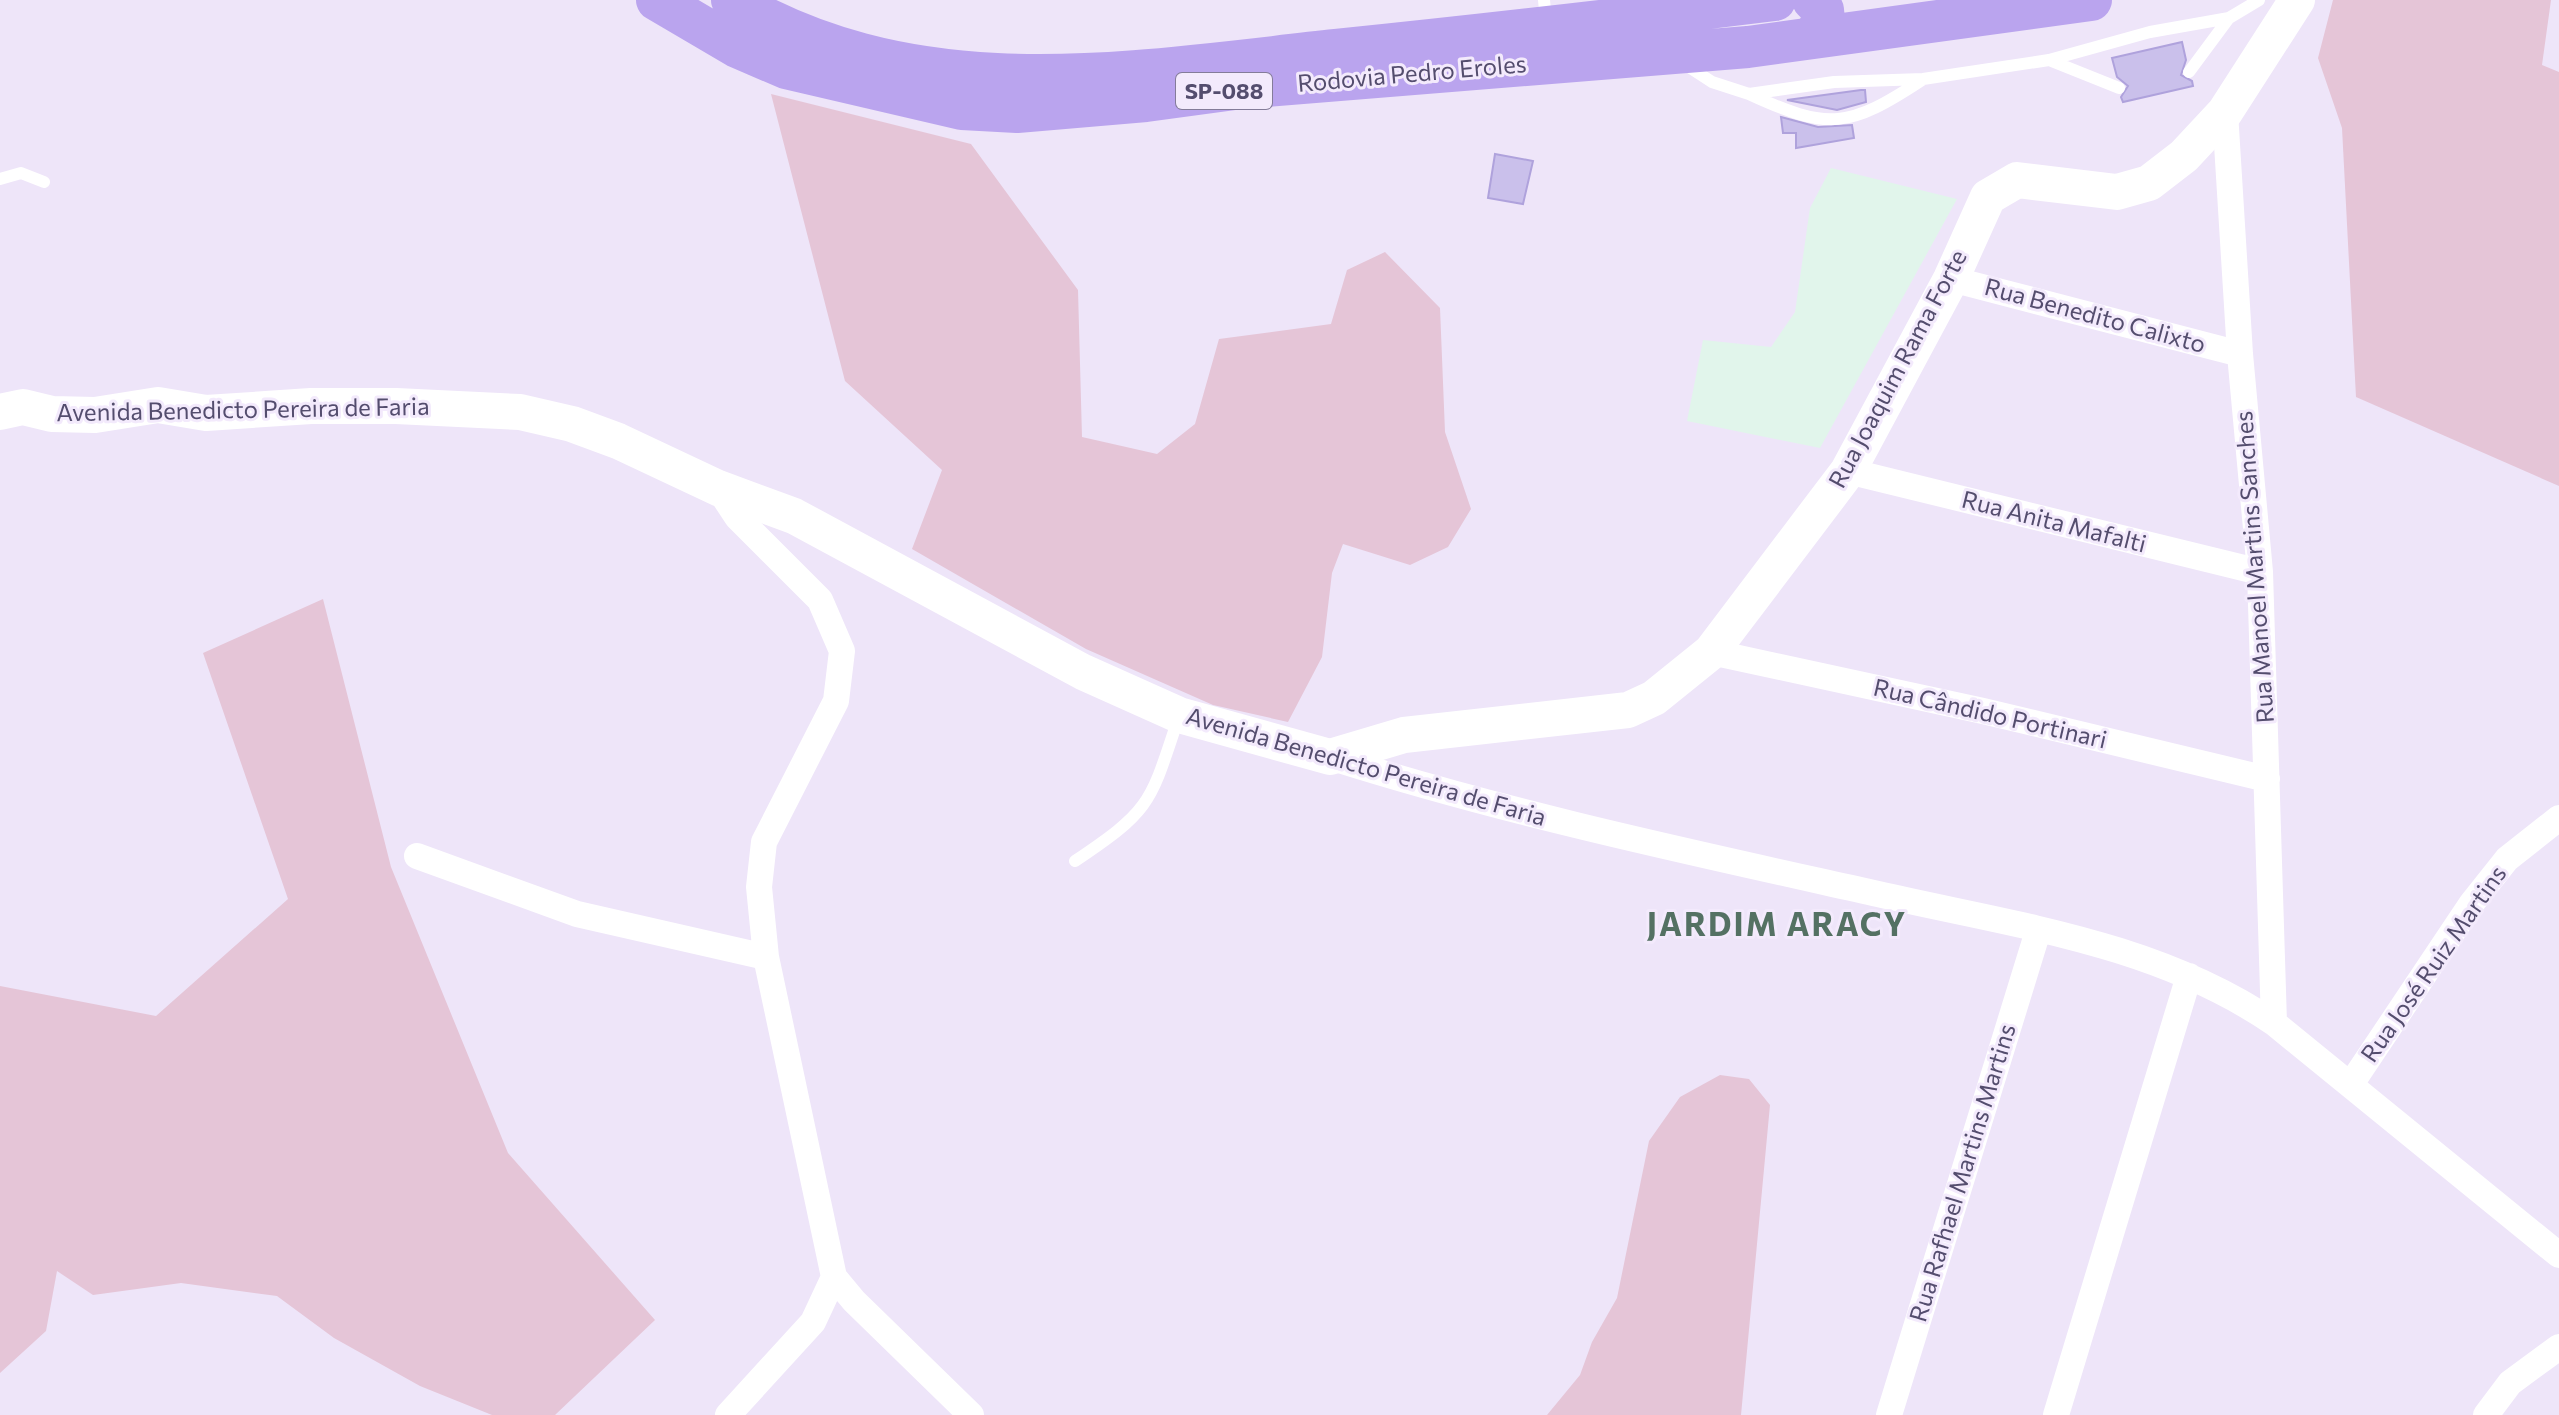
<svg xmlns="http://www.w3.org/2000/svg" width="2559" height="1415" font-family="Commissioner,sans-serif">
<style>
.education{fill:#e1f5eb}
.green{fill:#e5c5d7}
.building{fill:#cac0eb;stroke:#afa2dc;stroke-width:2}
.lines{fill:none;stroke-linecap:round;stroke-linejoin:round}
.service{stroke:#fff;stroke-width:12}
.minor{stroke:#fff;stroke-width:26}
.secondary{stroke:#fff;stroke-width:36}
.trunk{stroke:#baa4ee;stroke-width:42}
.labels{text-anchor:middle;stroke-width:6;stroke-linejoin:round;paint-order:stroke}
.shield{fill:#f3eafc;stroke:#847c99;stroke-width:2}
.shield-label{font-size:22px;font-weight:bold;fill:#544d6e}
.street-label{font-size:24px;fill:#544d6e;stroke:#f3eafc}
.district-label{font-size:32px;font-weight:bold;letter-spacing:2px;fill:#547163;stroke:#f3eafc}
</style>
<rect width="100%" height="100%" fill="#eee5f9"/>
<!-- education -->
<path class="education" d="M1831 168 1957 199 1820 448 1687 421 1703 340 1771 347 1795 312 1810 208Z"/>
<!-- green -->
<path class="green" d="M2333 0H2551L2542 65 2559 72V486L2356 397 2342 128 2318 58Z
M771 94 971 144 1078 290 1082 437 1157 454 1195 424 1219 339 1331 324 1347 270 1385 252 1440 308 1445 432 1471 509 1448 547 1410 565 1343 544 1332 573 1322 657 1288 722 1213 705 1086 649 912 549 942 470 845 381Z
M323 599 391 867 508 1153 655 1320 555 1415H492L420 1386 334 1338 277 1296 181 1283 93 1295 57 1271 46 1331 0 1373V986L156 1016 288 899 203 653Z
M1720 1075 1749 1079 1770 1105 1741 1415H1547L1580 1375 1592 1342 1617 1298 1649 1141 1680 1097Z"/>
<!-- building -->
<path class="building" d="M2182 42 2186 60 2181 75 2192 81 2193 86 2123 102 2121 97 2128 86 2117 77 2112 58Z
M1861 90H1865L1866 102 1837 110 1787 100Z
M1781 117 1818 127 1852 125 1854 138 1796 148V133H1783Z
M1495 154 1533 161 1523 204 1488 198Z"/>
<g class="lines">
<!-- service -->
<path class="service" d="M1544 0 1546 21
M2049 60 2119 88
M1686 65 1712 82 1749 94 1834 82 1923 79 2049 60 2150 32 2229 18 2259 0
M2189 72 2229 18
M1749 94C1829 131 1849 128 1922 80
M0 179 21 173 44 182
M1075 861C1151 810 1150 804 1178 719"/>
<!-- minor -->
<path class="minor" d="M2225 112 2240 354 2260 572 2274 1023
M1951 279 2240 354
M1848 471 2260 572
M718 488 737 517 820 600 842 651 836 701 764 842 759 887 766 957 834 1277 854 1301 971 1415
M1711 652 1983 711 2267 779
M1330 757C1510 814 1694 853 1878 894 2013 925 2157 943 2274 1023L2559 1255
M417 856 577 914 766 957
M2351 1084 2472 903 2507 859 2559 818
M728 1415 813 1322 834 1277
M1889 1415 2038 931
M2056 1415 2189 976
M2486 1415 2510 1383 2559 1347"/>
<!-- secondary -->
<path class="secondary" d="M0 412 23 407 52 414 95 415 158 405 206 413 311 406H396L520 412 572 424 618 441 718 488 794 516 1083 672 1179 715 1330 757 1404 735 1628 710 1654 698 1711 652 1848 471 1951 279 1988 197 2017 180 2117 192 2149 183 2184 156 2225 112 2297 0"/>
<!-- trunk -->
<path class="trunk" d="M657 0 737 47 786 68 962 109 1017 112 1146 101 1242 88 1748 47 2091 0
M732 0C920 111 1130 72 1336 50 1482 35 1629 18 1775 0
M1812 38 1824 21 1823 10 1813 0"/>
</g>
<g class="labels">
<!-- shield labels -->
<rect class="shield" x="1176" y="73" width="96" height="36" rx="6"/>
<g class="shield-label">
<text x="1224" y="99">SP-088</text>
</g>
<!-- street labels -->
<g class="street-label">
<text transform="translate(1412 74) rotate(-5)" y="8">Rodovia Pedro Eroles</text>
<text transform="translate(2095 316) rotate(15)" y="8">Rua Benedito Calixto</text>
<text transform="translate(1898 369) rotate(-62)" y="8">Rua Joaquim Rama Forte</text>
<text transform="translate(243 410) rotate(-1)" y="8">Avenida Benedicto Pereira de Faria</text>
<text transform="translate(2054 522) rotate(14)" y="8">Rua Anita Mafalti</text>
<text transform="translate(2255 567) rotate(-94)" y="8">Rua Manoel Martins Sanches</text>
<text transform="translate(1990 714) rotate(13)" y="8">Rua Cândido Portinari</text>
<text transform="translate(1366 767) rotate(16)" y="8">Avenida Benedicto Pereira de Faria</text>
<text transform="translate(2434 964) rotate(-55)" y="8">Rua José Ruiz Martins</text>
<text transform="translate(1963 1173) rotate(-73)" y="8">Rua Rafhael Martins Martins</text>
</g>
<!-- district labels -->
<g class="district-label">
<text x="1777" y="936">JARDIM ARACY</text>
</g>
</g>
</svg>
